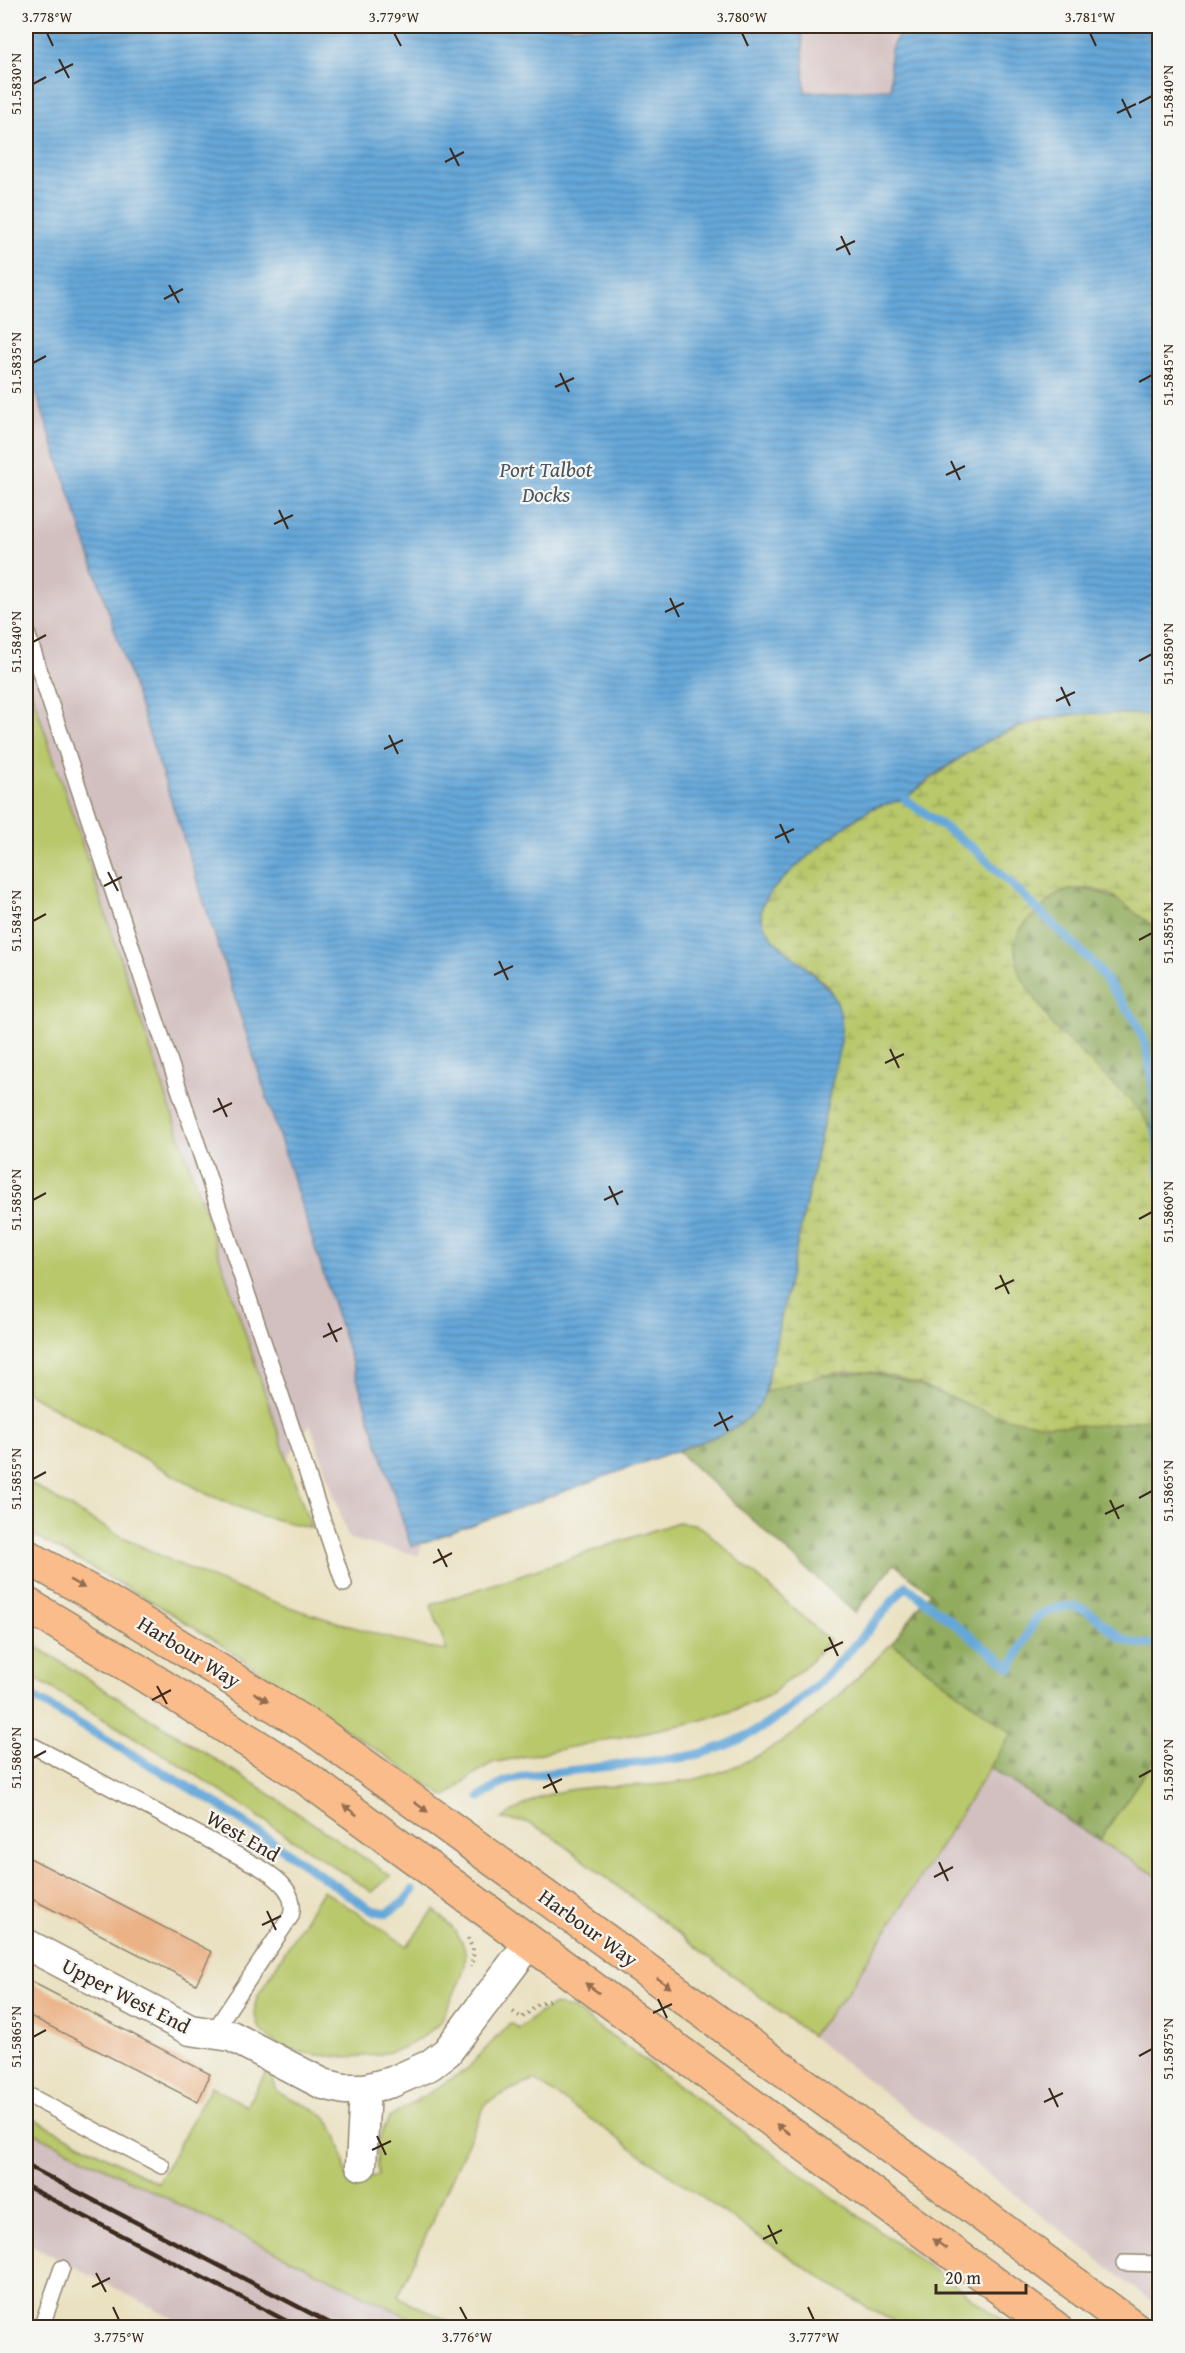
<svg xmlns="http://www.w3.org/2000/svg" width="1185" height="2353" font-family="'Gentium Book Plus',serif">
<style>
.industrial{fill:#d2bfc0}
.green{fill:#b8c86b;stroke:#7a7944;stroke-width:1.5}
.forest{fill:url(#forest-firs);stroke:#666b3e;stroke-width:1.5}
.wetland{fill:url(#wetland-marsh);stroke:#7a7944;stroke-width:1.5}
.water{fill:url(#water-rules);stroke:#50687c;stroke-width:1.5}
.lines{fill:none;stroke-linecap:round;stroke-linejoin:round}
.stream{stroke:#65a7d9;stroke-width:9}
.building{fill:#ebb286}
.service-casing{stroke:#928670;stroke-width:18}
.minor-casing{stroke:#928670;stroke-width:33}
.primary-casing{stroke:#928670;stroke-width:36}
.path{stroke:#928670;stroke-width:4;stroke-dasharray:1.5 4.5;stroke-linecap:butt}
.service{stroke:#fff;stroke-width:15}
.minor{stroke:#fff;stroke-width:30}
.primary{stroke:#fabc8b;stroke-width:33}
.rail{stroke:#3b2a1e;stroke-width:4.5}
.oneway{fill:#916c4f}
.ticks{fill:none;stroke:#3b2a1e;stroke-width:2}
.labels{text-anchor:middle;stroke-width:4.5;stroke-linejoin:round;paint-order:stroke}
.street-label{font-size:21px;fill:#3b2a1e;stroke:#f6f6f2}
.water-label{font-size:22px;font-style:italic;fill:#4a565f;stroke:#f6f6f2}
.neatline{fill:none;stroke:#3b2a1e;stroke-width:2}
.ticks-label{font-size:15px;text-anchor:middle;fill:#3b2a1e}
</style>
<defs>
<pattern id="forest-firs" width="22" height="20" patternUnits="userSpaceOnUse" patternTransform="scale(1.5)"><rect width="22" height="20" fill="#92ac5f"/><path d="M5 1l3.5 6h-7zM16 11l3.5 6h-7z" fill="#788c4e"/></pattern>
<pattern id="wetland-marsh" width="20" height="14" patternUnits="userSpaceOnUse" patternTransform="scale(1.5)"><rect width="20" height="14" fill="#b8c86b"/><path d="M1 5h8M5 5V1M11 12h8M15 12V8" fill="none" stroke="#97a357"/></pattern>
<pattern id="water-rules" width="6" height="5" patternUnits="userSpaceOnUse" patternTransform="scale(1.5)"><rect width="6" height="5" fill="#65a7d9"/><path d="M0 2.5h6" fill="none" stroke="#5488af"/></pattern>
</defs>
<rect width="100%" height="100%" fill="#f6f6f2"/>
<filter id="ink" filterUnits="userSpaceOnUse"><feTurbulence type="fractalNoise" baseFrequency=".0167" numOctaves="2"/><feDisplacementMap in="SourceGraphic" scale="12" xChannelSelector="R" yChannelSelector="G"/><feConvolveMatrix kernelMatrix="1 2 1 2 8 2 1 2 1" color-interpolation-filters="sRGB"/></filter>
<filter id="wash" filterUnits="userSpaceOnUse"><feTurbulence type="fractalNoise" baseFrequency=".008" numOctaves="4" result="noise"/><feDisplacementMap in="SourceGraphic" scale="24" xChannelSelector="R" yChannelSelector="G"/><feGaussianBlur stdDeviation="1.35" result="paint"/><feColorMatrix in="noise" values="0 0 0 0 0 0 0 0 0 0 0 0 0 0 0 0 0 1.4 0 .05"/><feComposite in="paint" operator="in"/></filter>
<g filter="url(#wash)">
<rect width="100%" height="100%" fill="#eae1c1"/>
<!-- industrial -->
<path class="industrial" d="M802 26H913L893 40 889 52 892 89 805 92Z
M26 362 187 849 411 1546 423 1543 418 1555 349 1539 310 1424 263 1495 26 1363Z
M990 1767 1099 1841 1159 1877V2307L811 2036 846 1994Z
M26 2129 403 2315 429 2327H190L26 2242Z"/>
<!-- green -->
<path class="green" d="M26 675 287 1459 311 1528 258 1515 207 1494 26 1392Z
M765 1392 986 1412 1036 1423 1159 1416V1877L1099 1841 990 1767 846 1994 811 2036 551 1835 526 1822 502 1819C517 1809 532 1799 550 1794 588 1783 635 1788 674 1783 769 1770 828 1708 892 1643L1012 1733 1075 1649 677 1451C708 1439 754 1428 765 1392Z
M26 1480C125 1545 222 1588 337 1622 373 1633 409 1645 447 1651L431 1605 678 1522 694 1524 705 1530 829 1640 811 1661 768 1696 730 1712 695 1722 492 1763 474 1774 446 1797 215 1641 158 1605 26 1531Z
M26 1640 259 1787 391 1876 372 1892 181 1765 26 1673Z
M323 1890 407 1946 434 1910C486 1953 463 1970 441 2021 429 2035 408 2047 390 2052 351 2062 238 2061 257 1997Z
M555 2005 572 2008 1012 2327H905L866 2307 744 2227 535 2080 512 2089 486 2103 398 2297 461 2327H429L26 2129V2115L158 2183 211 2086 246 2106 269 2068 277 2091C289 2100 303 2103 316 2110 340 2125 342 2152 347 2178L378 2176 376 2144 389 2118 467 2069 510 2023 519 2029 539 2013Z"/>
<!-- forest -->
<path class="forest" d="M1073 889C1107 889 1135 907 1159 930V1323L1053 1026 1020 976 1014 944 1019 931 1029 919 1058 893Z
M867 1372 911 1382 986 1412 1036 1423 1159 1400V1752L1099 1841 990 1767 1012 1733 892 1643 930 1592 894 1564 855 1613 677 1451C708 1439 754 1428 765 1392L814 1377Z"/>
<!-- wetland -->
<path class="wetland" d="M1084 713 1159 715V930L1110 894 1092 889H1073L1058 893 1029 919 1019 931 1014 944 1020 976 1053 1026 1139 1109 1159 1139V1416C1105 1429 1037 1431 984 1411 947 1397 908 1375 868 1372 832 1369 799 1382 765 1392L841 1041C838 1028 836 997 829 988 811 964 762 946 761 912 761 888 850 820 872 809 883 803 897 804 907 797 939 775 968 749 1005 733 1032 722 1056 717 1084 713Z"/>
<!-- water -->
<path class="water" d="M26 26H716L758 31 759 26H802L805 92 891 89C891 60 882 41 913 26H1159V715C1121 714 1080 710 1042 719 1001 729 964 754 930 778 922 784 914 793 905 798 897 803 884 803 875 807 853 816 765 887 761 909 756 942 826 972 838 1005 843 1016 841 1029 841 1041L765 1392C758 1414 742 1423 722 1434L411 1547 187 849 26 362Z"/>
<g class="lines">
<!-- stream -->
<path class="stream" d="M905 799 977 851 1095 965 1136 1021 1145 1043 1152 1074 1160 1174
M26 1693 216 1803 371 1910 387 1913 404 1902 413 1890
M480 1797 504 1782 525 1776 686 1757C787 1737 841 1659 906 1586L1011 1668 1036 1617C1105 1579 1095 1655 1160 1643"/>
</g>
<g id="blocks">
<!-- building -->
<path class="building" d="M26 1856 212 1952 196 1984 26 1896Z
M26 1979 210 2074 198 2102 26 2014Z"/>
</g>
</g>
<g filter="url(#ink)">
<use href="#blocks" fill-opacity="0" stroke="#928670" stroke-width="1.5"/>
<g class="lines">
<!-- service casing -->
<g class="service-casing">
<path id="service" d="M26 630 344 1584
M26 1742 261 1868C279 1879 297 1893 291 1916L212 2034
M26 2094 162 2166
M1124 2263 1160 2264
M41 2328 62 2268"/>
</g>
<!-- minor casing -->
<g class="minor-casing">
<path id="minor" d="M26 1944 190 2030 231 2036 323 2084 344 2089H365L392 2082 430 2065 447 2052 530 1942
M361 2165 365 2089"/>
</g>
<!-- primary casing -->
<g class="primary-casing">
<path id="primary" d="M26 1556 106 1601 315 1730 929 2175 1134 2328
M26 1604 138 1671 302 1775 1055 2328"/>
</g>
<!-- path -->
<path class="path" d="M468 1938 474 1952 471 1967
M513 2012 522 2018 539 2004 553 1998"/>
<!-- service -->
<use href="#service" class="service"/>
<!-- minor -->
<use href="#minor" class="minor"/>
<!-- primary -->
<use href="#primary" class="primary"/>
<!-- rail -->
<path class="rail" d="M26 2165 339 2328
M26 2186 300 2328"/>
</g>
<!-- one-way arrows -->
<defs><path id="oneway-solid" d="M-6-.8H1V-3.2L6.5 0L1 3.2V.8H-6Z" transform="scale(1.5)"/></defs>
<g class="oneway">
<use href="#oneway-solid" transform="translate(77 1584) rotate(29)"/>
<use href="#oneway-solid" transform="translate(261 1697) rotate(32)"/>
<use href="#oneway-solid" transform="translate(421 1807) rotate(36)"/>
<use href="#oneway-solid" transform="translate(350 1810) rotate(-144)"/>
<use href="#oneway-solid" transform="translate(664 1983) rotate(36)"/>
<use href="#oneway-solid" transform="translate(592 1988) rotate(-144)"/>
<use href="#oneway-solid" transform="translate(783 2129) rotate(-144)"/>
<use href="#oneway-solid" transform="translate(940 2244) rotate(-144)"/>
</g>
</g>
<!-- ticks -->
<path class="ticks" d="M47 33 53 46M394 33 401 46M742 33 748 46M1090 33 1096 46M59 59 69 78M55 73 73 64M33 84 46 77M1122 99 1131 118M1139 103 1152 96M1117 113 1136 104M450 148 459 166M445 162 464 152M841 236 850 255M836 250 855 241M169 285 179 303M164 299 183 289M33 363 46 356M560 373 569 392M1139 382 1152 375M555 387 574 378M951 461 960 480M946 475 965 466M279 510 288 529M274 524 293 515M670 598 679 617M665 612 684 603M33 642 46 635M1139 661 1152 654M1061 687 1070 706M1056 701 1075 692M389 735 398 754M384 749 403 740M780 824 789 843M775 838 794 829M108 872 118 891M104 886 122 877M33 921 46 914M1139 940 1152 933M499 961 508 980M494 975 513 966M890 1049 899 1068M885 1063 904 1054M218 1098 227 1117M213 1112 232 1103M609 1186 618 1205M33 1200 46 1193M604 1200 623 1191M1139 1219 1152 1212M1000 1275 1009 1294M995 1289 1014 1280M328 1323 337 1342M323 1337 342 1328M719 1412 728 1431M714 1426 733 1416M33 1479 46 1472M1139 1498 1152 1491M1110 1500 1119 1519M1105 1514 1124 1505M438 1549 447 1567M433 1563 452 1553M829 1637 838 1656M824 1651 843 1642M157 1686 167 1704M152 1700 171 1690M33 1758 46 1751M548 1774 557 1793M1139 1777 1152 1770M543 1788 562 1779M939 1862 948 1881M934 1877 953 1867M267 1911 276 1930M262 1925 281 1916M658 1999 667 2018M653 2013 672 2004M33 2037 46 2030M1139 2056 1152 2049M1049 2088 1058 2107M1044 2102 1063 2093M377 2136 386 2155M372 2150 391 2141M768 2225 777 2244M763 2239 782 2230M96 2273 106 2292M92 2287 110 2278M113 2307 119 2320M460 2307 467 2320M808 2307 814 2320"/>
<g class="labels">
<!-- street labels -->
<g class="street-label">
<text transform="translate(189 1652) rotate(32)" y="7">Harbour Way</text>
<text transform="translate(243 1836) rotate(30)" y="7">West End</text>
<text transform="translate(588 1928) rotate(36)" y="7">Harbour Way</text>
<text transform="translate(126 1996) rotate(27)" y="7">Upper West End</text>
</g>
<!-- water labels -->
<g class="water-label">
<text x="546" y="477">Port Talbot<tspan x="546" dy="25">Docks</tspan></text>
</g>
</g>
<!-- margin -->
<rect width="1185" height="2353" fill="none" stroke="#f6f6f2" stroke-width="66"/>
<!-- scale -->
<path d="M936 2284v9h90v-9" fill="none" stroke="#3b2a1e" stroke-width="3"/>
<text x="945" y="2284" font-size="18" fill="#3b2a1e" stroke="#f6f6f2" stroke-width="4.5" paint-order="stroke">20 m</text>
<rect x="33" y="33" width="1119" height="2287" class="neatline"/>
<g class="ticks-label">
<text x="47" y="22">3.778°W</text>
<text x="394" y="22">3.779°W</text>
<text x="742" y="22">3.780°W</text>
<text x="1090" y="22">3.781°W</text>
<text transform="translate(16 84) rotate(-90)" y="5">51.5830°N</text>
<text transform="translate(1168 96) rotate(-90)" y="5">51.5840°N</text>
<text transform="translate(16 363) rotate(-90)" y="5">51.5835°N</text>
<text transform="translate(1168 375) rotate(-90)" y="5">51.5845°N</text>
<text transform="translate(16 642) rotate(-90)" y="5">51.5840°N</text>
<text transform="translate(1168 654) rotate(-90)" y="5">51.5850°N</text>
<text transform="translate(16 921) rotate(-90)" y="5">51.5845°N</text>
<text transform="translate(1168 933) rotate(-90)" y="5">51.5855°N</text>
<text transform="translate(16 1200) rotate(-90)" y="5">51.5850°N</text>
<text transform="translate(1168 1212) rotate(-90)" y="5">51.5860°N</text>
<text transform="translate(16 1479) rotate(-90)" y="5">51.5855°N</text>
<text transform="translate(1168 1491) rotate(-90)" y="5">51.5865°N</text>
<text transform="translate(16 1758) rotate(-90)" y="5">51.5860°N</text>
<text transform="translate(1168 1770) rotate(-90)" y="5">51.5870°N</text>
<text transform="translate(16 2037) rotate(-90)" y="5">51.5865°N</text>
<text transform="translate(1168 2049) rotate(-90)" y="5">51.5875°N</text>
<text x="119" y="2342">3.775°W</text>
<text x="467" y="2342">3.776°W</text>
<text x="814" y="2342">3.777°W</text>
</g>
</svg>
